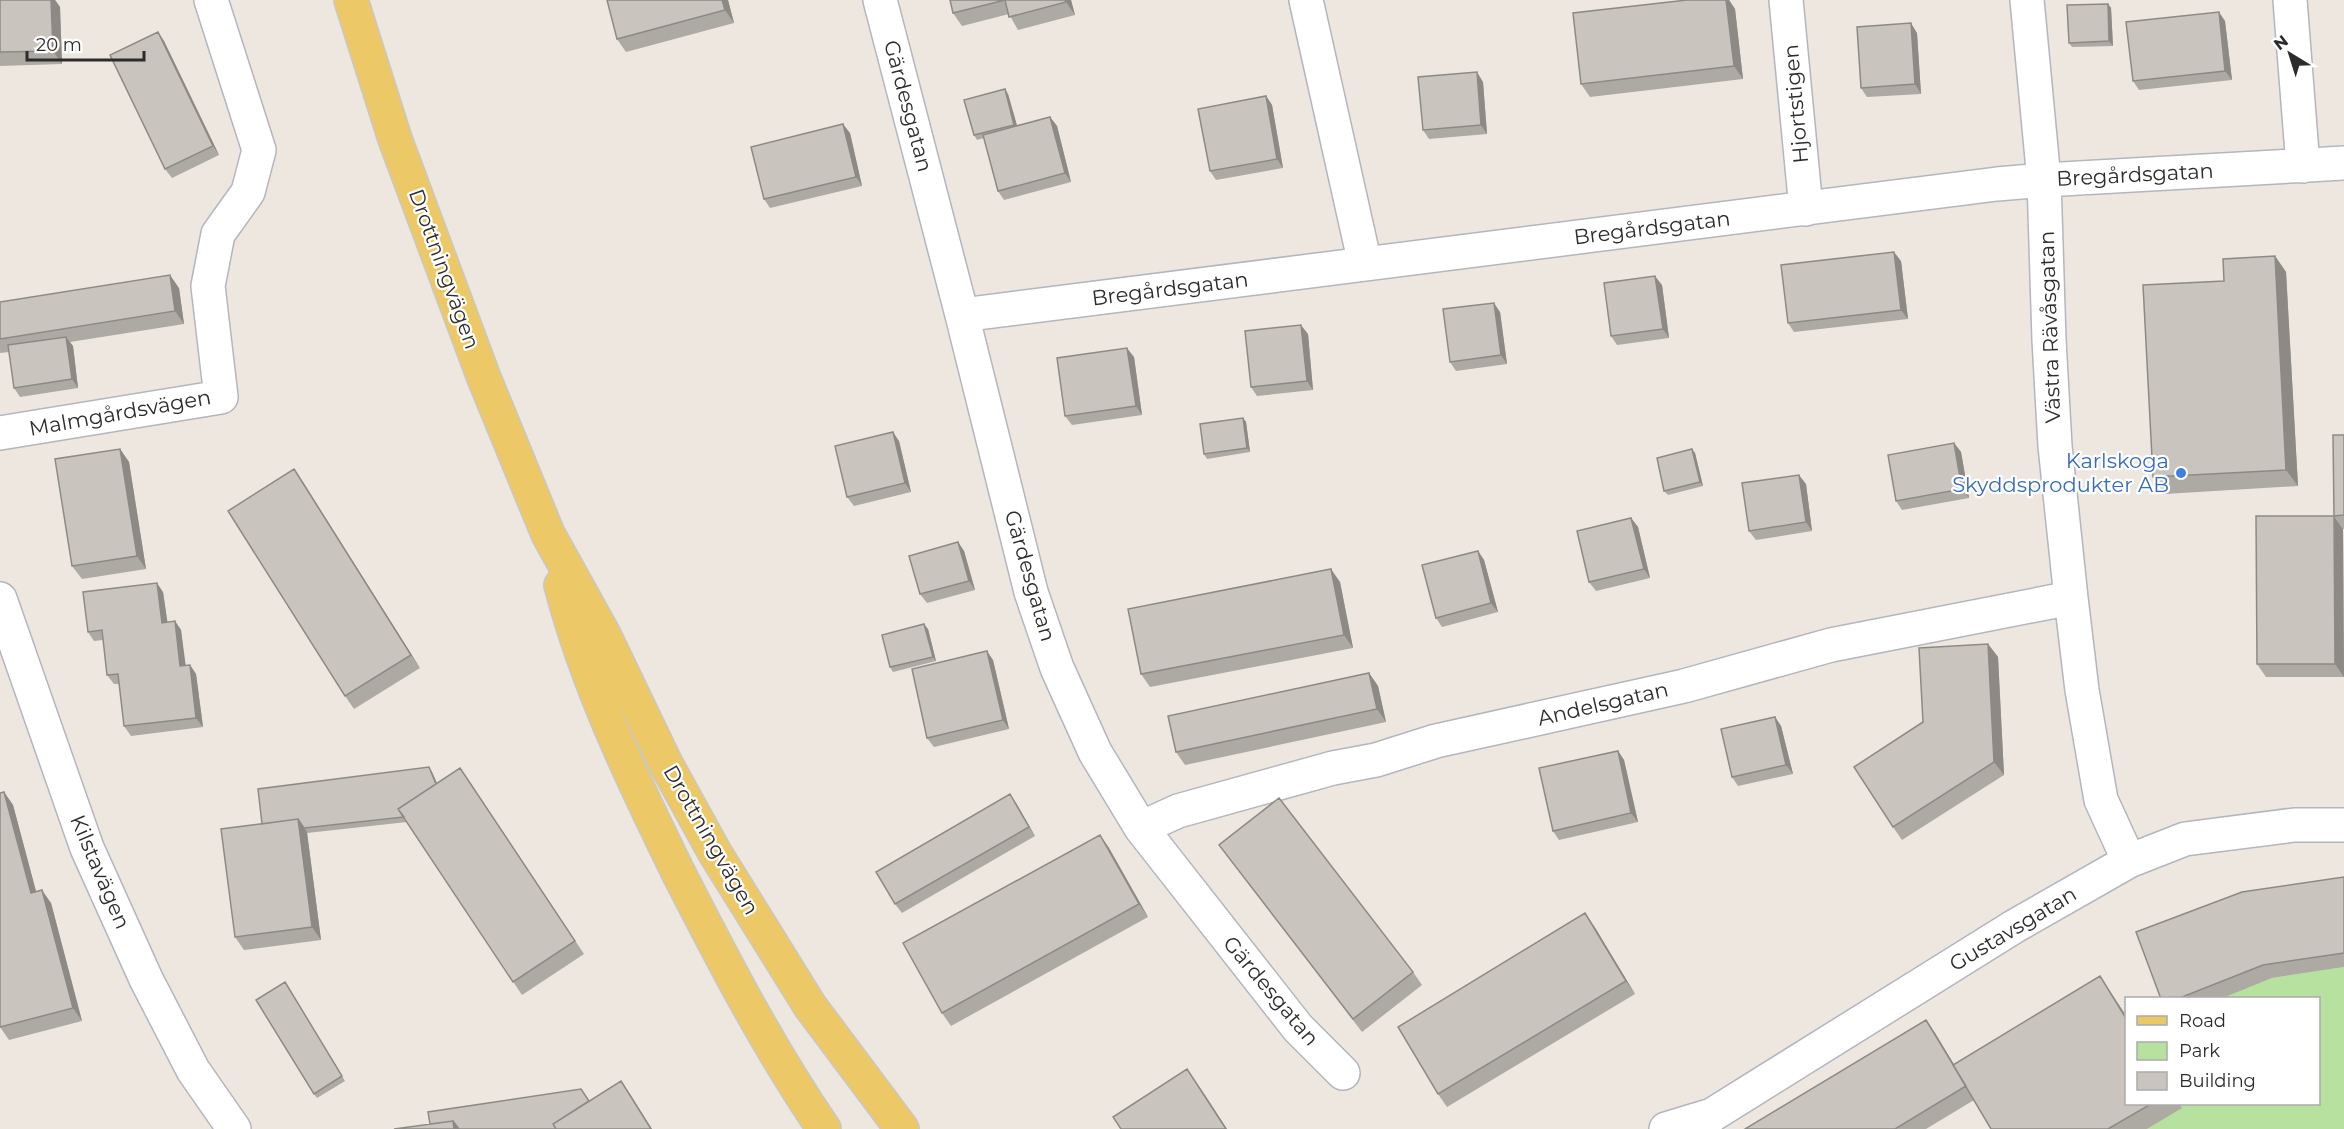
<svg xmlns="http://www.w3.org/2000/svg" width="2344" height="1129" font-family="Montserrat,sans-serif">
<style>
.green{fill:#b7e19e}
.lines{fill:none;stroke-linecap:round;stroke-linejoin:round}
.minor-casing{stroke:#b3b6bf;stroke-width:36}
.major-casing{stroke:#c8c8c8;stroke-width:36}
.minor{stroke:#fff;stroke-width:33}
.major{stroke:#ecc966;stroke-width:33}
.wall{fill:#ada9a3}
.shaded-wall{fill:#8d8a85}
.building{fill:#c9c5be;stroke:#8d8a85;stroke-width:1.5}
.shop-dot{fill:#3f7fe0;stroke:#fff;stroke-width:2}
.labels{text-anchor:middle;stroke-width:4.5;stroke-linejoin:round;paint-order:stroke}
.street-label{font-size:21px;fill:#2c2c2c;stroke:#fff}
.shop-label{font-size:21px;fill:#366cbe;stroke:#fff;text-anchor:end}
</style>
<rect width="100%" height="100%" fill="#ede7df"/>
<!-- green -->
<path class="green" d="M2344 967V1129H2147L2181 1108 2179 1104H2318V998H2220L2272 978Z"/>
<g class="lines">
<!-- minor casing -->
<g class="minor-casing">
<path id="minor" d="M880 0 962 315 1031 592 1057 668 1095 752 1141 828 1298 1028 1343 1073
M1306 0 1365 264
M1786 0 1806 209
M2027 0 2044 180 2049 340 2055 446 2071 598 2082 690 2101 800 2129 861
M2290 0 2303 166
M962 315 1997 184 2044 180 2344 163
M0 433 221 397 208 286 218 234 248 192 259 150 211 0
M0 599 87 848 146 979 193 1070 234 1129
M1141 828 1178 811 1333 768 1376 760 1436 741 1684 686 1831 645 2071 598
M1666 1129 1712 1115
M1698 1129 1712 1115 2015 926 2129 861 2185 839 2294 825H2344"/>
</g>
<!-- major casing -->
<g class="major-casing">
<path id="major" d="M351 0 395 139 484 378 548 534 604 635 666 764 715 853 810 1006 902 1129
M561 585C587 685 633 780 678 872 723 960 768 1047 824 1129"/>
</g>
<!-- minor -->
<use href="#minor" class="minor"/>
<!-- major -->
<use href="#major" class="major"/>
</g>
<!-- wall -->
<path class="wall" d="M0 0H55L60 7 62 64 0 66Z
M607 0H728L734 23 626 52 617 39Z
M950 0H1071L1075 15 1018 30 1009 14 962 26 953 13Z
M1687 0H1729L1735 9 1743 79 1590 97 1581 84Z
M2108 4 2111 8 2113 46 2072 47 2069 43Z
M2225 21 2232 80 2139 90 2133 81Z
M158 32 164 41 219 155 172 178 165 169Z
M1917 33 1921 94 1867 97 1861 88Z
M1483 82 1487 134 1429 139 1423 130Z
M1008 94 1017 126 1050 117 1057 126 1071 182 1004 200 998 191 984 138 977 140 974 135Z
M1266 96 1272 105 1283 168 1216 180 1210 171Z
M850 133 862 186 770 208 764 199Z
M2275 256 2286 272 2298 486 2165 494 2153 477 2224 281Z
M1901 261 1908 319 1794 332 1788 323Z
M1662 285 1669 338 1617 345 1611 336Z
M179 288 184 324 70 342 73 346 78 388 20 397 14 388 9 352 0 353V302Z
M1500 312 1507 364 1456 371 1450 362Z
M1308 334 1313 390 1257 396 1251 387Z
M1134 357 1142 415 1072 425 1065 416Z
M1243 418 1246 422 1250 452 1207 459 1204 454Z
M2344 435V529H2343L2334 516Z
M899 441 911 492 854 506 847 497Z
M1954 443 1961 452 1969 498 1902 510 1896 501Z
M120 449 129 462 146 569 82 579 72 566Z
M1695 453 1703 486 1668 495 1664 491Z
M294 469 420 668 354 709 345 696Z
M1806 484 1812 531 1756 540 1749 531Z
M1631 518 1638 527 1650 578 1596 591 1589 582Z
M2343 529 2344 677H2266L2257 664Z
M958 542 964 551 975 590 927 603 920 594Z
M1478 551 1484 560 1498 612 1442 627 1436 618Z
M1340 582 1353 648 1150 687 1141 674Z
M163 592 167 622 175 621 181 630 185 666 190 665 196 674 203 727 131 736 124 726 119 684H114L107 675 103 640 94 641 88 632Z
M928 629 936 661 893 672 890 667Z
M1988 644 1998 657 2004 775 1902 840 1893 827 1923 722Z
M993 660 1009 729 934 747 927 738Z
M1369 673 1378 686 1386 722 1185 765 1176 752Z
M1775 717 1781 726 1793 774 1738 786 1732 777Z
M1618 751 1624 760 1638 822 1559 840 1553 831Z
M432 772 437 783 469 781 584 954 522 995 407 822 307 833 321 940 244 950 235 937 262 824Z
M4 792 13 805 36 892 51 903 82 1021 9 1040 0 1027Z
M1016 803 1035 836 902 913 895 904Z
M1100 835 1109 848 1148 917 951 1026 942 1013Z
M1219 845 1413 972 1422 985 1362 1032Z
M2344 877V967L2272 978 2220 999H2161Z
M1594 926 1635 994 1447 1107 1438 1094Z
M2100 976 2111 993 2127 1017V1104H2179L2182 1108 2147 1129H1991L1974 1100 1926 1129H1745L1926 1020 1935 1033 1954 1065Z
M288 987 345 1081 317 1098 314 1094Z"/>
<!-- shaded-wall -->
<path class="shaded-wall" d="M51 0H55L60 7 62 64 53 51Z
M722 0H728L734 23 725 10Z
M1065 0H1071L1075 15 1066 2Z
M1726 0H1729L1735 9 1743 79 1734 66Z
M2108 4 2111 8 2113 46 2109 41Z
M2219 12 2225 21 2232 80 2225 71Z
M1911 23 1917 33 1921 94 1915 84Z
M158 32 164 41 219 155 213 146Z
M1477 72 1483 82 1487 134 1481 125Z
M1005 89 1008 94 1018 129 1014 125Z
M1266 96 1272 105 1283 168 1277 159Z
M1050 117 1057 126 1071 182 1065 173Z
M843 124 850 133 862 186 856 177Z
M1894 252 1901 261 1908 319 1901 310Z
M2275 256 2286 272 2298 486 2286 470Z
M170 275 179 288 184 324 175 311Z
M1655 276 1662 285 1669 338 1663 329Z
M1494 303 1500 312 1507 364 1501 355Z
M1301 325 1308 334 1313 390 1307 381Z
M66 337 73 346 78 388 72 379Z
M1127 348 1134 357 1142 415 1136 406Z
M1243 418 1246 422 1250 452 1247 448Z
M893 432 899 441 911 492 905 483Z
M1954 443 1961 452 1969 498 1962 489Z
M120 449 129 462 146 569 137 556Z
M1692 449 1695 453 1703 486 1700 482Z
M294 469 303 482 420 668 411 655Z
M1799 475 1806 484 1812 531 1806 522Z
M2334 516 2343 529 2344 677 2335 664Z
M1631 518 1638 527 1650 578 1644 569Z
M958 542 964 551 975 590 969 581Z
M1478 551 1484 560 1498 612 1491 603Z
M1331 569 1340 582 1353 648 1344 635Z
M157 583 163 592 169 632 162 623Z
M175 621 181 630 187 675 180 666Z
M924 624 928 629 936 661 933 657Z
M1988 644 1998 657 2004 775 1994 762Z
M987 651 993 660 1009 729 1003 720Z
M190 665 196 674 203 727 196 718Z
M1369 673 1378 686 1386 722 1377 709Z
M1775 717 1781 726 1793 774 1786 765Z
M1618 751 1624 760 1638 822 1631 813Z
M429 767 432 772 443 798 439 793Z
M4 792 13 805 40 906 31 893Z
M1010 794 1016 803 1035 836 1029 827Z
M298 819 307 832 321 940 312 927Z
M1100 835 1109 848 1148 917 1139 904Z
M42 890 51 903 82 1021 73 1008Z
M1585 913 1594 926 1635 994 1626 981Z
M2100 976 2111 993 2127 1017V1020Z
M1926 1020 1935 1033 1975 1099 1966 1086Z
M1187 1069 1205 1095 1227 1129H1226Z
M621 1081 630 1094 652 1129H651Z
M453 1121 459 1129H454Z"/>
<!-- building -->
<path class="building" d="M0 0H51L53 51 0 52Z
M607 0H722L725 10 617 39Z
M950 0H1065L1066 2 1009 17 1005 0 953 13Z
M1687 0H1726L1734 66 1581 84 1573 13Z
M2108 4 2109 41 2069 43 2067 5Z
M2219 12 2225 71 2133 81 2126 22Z
M1911 23 1915 84 1861 88 1857 27Z
M158 32 213 146 165 169 110 55Z
M1477 72 1481 125 1423 130 1418 77Z
M1005 89 1014 125 974 135 964 100Z
M1266 96 1277 159 1210 171 1198 109Z
M1050 117 1065 173 998 191 983 135Z
M843 124 856 177 764 199 751 147Z
M1894 252 1901 310 1788 323 1781 265Z
M2275 256 2286 470 2153 477 2143 285 2224 281 2223 259Z
M170 275 175 311 0 339V302Z
M1655 276 1663 329 1611 336 1604 283Z
M1494 303 1501 355 1450 362 1443 309Z
M1301 325 1307 381 1251 387 1245 331Z
M66 337 72 379 14 388 8 345Z
M1127 348 1136 406 1065 416 1057 358Z
M1243 418 1247 448 1204 454 1200 424Z
M893 432 905 483 847 497 835 446Z
M2333 435H2344V515L2334 516Z
M1954 443 1962 489 1896 501 1888 455Z
M120 449 137 556 72 566 55 459Z
M1692 449 1700 482 1664 491 1657 458Z
M294 469 411 655 345 696 228 511Z
M1799 475 1806 522 1749 531 1742 483Z
M2256 516H2334L2335 664H2257Z
M1631 518 1644 569 1589 582 1577 531Z
M958 542 969 581 920 594 909 556Z
M1478 551 1491 603 1436 618 1422 565Z
M1331 569 1344 635 1141 674 1128 609Z
M157 583 162 623 175 621 180 666 190 665 196 718 124 726 118 674 107 675 102 630 88 632 83 592Z
M924 624 933 657 890 667 882 635Z
M1988 644 1994 762 1893 827 1854 767 1923 722 1919 648Z
M987 651 1003 720 927 738 912 669Z
M1369 673 1377 709 1176 752 1168 716Z
M1775 717 1786 765 1732 777 1721 729Z
M1618 751 1631 813 1553 831 1539 768Z
M429 767 436 784 398 809 404 817 304 828 298 819 262 824 258 789Z
M460 768 575 941 513 982 398 809Z
M4 792 31 893 42 890 73 1008 0 1027V793Z
M1010 794 1029 827 895 904 876 872Z
M1279 798 1413 972 1353 1019 1219 845Z
M298 819 312 927 235 937 221 829Z
M1100 835 1139 904 942 1013 903 943Z
M2344 877V953L2263 965 2177 999H2161L2136 932 2242 892Z
M1585 913 1626 981 1438 1094 1398 1027Z
M2100 976 2127 1020V1104H2151L2108 1129H1991L1953 1065Z
M285 982 342 1076 314 1094 256 1000Z
M1926 1020 1966 1086 1895 1129H1745Z
M1187 1069 1226 1129H1121L1113 1117Z
M621 1081 651 1129H556L553 1124Z
M581 1089 589 1101 553 1124 556 1129H459L453 1121 430 1124 428 1112Z
M453 1121 454 1129H394Z"/>
<!-- markers -->
<circle class="shop-dot" cx="2181" cy="473" r="6"/>
<g class="labels">
<!-- street labels -->
<g class="street-label">
<text transform="translate(1796 104) rotate(-95)" y="7">Hjortstigen</text>
<text transform="translate(908 106) rotate(75)" y="7">Gärdesgatan</text>
<text transform="translate(2135 175) rotate(-3)" y="7">Bregårdsgatan</text>
<text transform="translate(1652 228) rotate(-7)" y="7">Bregårdsgatan</text>
<text transform="translate(444 269) rotate(70)" y="7">Drottningvägen</text>
<text transform="translate(1170 289) rotate(-7)" y="7">Bregårdsgatan</text>
<text transform="translate(2050 327) rotate(-92)" y="7">Västra Rävåsgatan</text>
<text transform="translate(120 413) rotate(-10)" y="7">Malmgårdsvägen</text>
<text transform="translate(1030 576) rotate(74)" y="7">Gärdesgatan</text>
<text transform="translate(1603 704) rotate(-13)" y="7">Andelsgatan</text>
<text transform="translate(711 840) rotate(60)" y="7">Drottningvägen</text>
<text transform="translate(100 872) rotate(67)" y="7">Kilstavägen</text>
<text transform="translate(2013 929) rotate(-31)" y="7">Gustavsgatan</text>
<text transform="translate(1271 991) rotate(50)" y="7">Gärdesgatan</text>
</g>
<!-- shop labels -->
<g class="shop-label">
<text x="2169" y="468">Karlskoga<tspan x="2169" dy="24">Skyddsprodukter AB</tspan></text>
</g>
</g>
<!-- legend -->
<rect x="2125" y="997" width="195" height="108" fill="#ffffff" stroke="#ababab" stroke-width="1.5"/>
<rect x="2137" y="1016" width="30" height="9" fill="#ecc966" stroke="#ababab" stroke-width="1.5"/>
<text x="2179" y="1027" font-size="18" fill="#2c2c2c">Road</text>
<rect x="2137" y="1042" width="30" height="18" fill="#b7e19e" stroke="#ababab" stroke-width="1.5"/>
<text x="2179" y="1057" font-size="18" fill="#2c2c2c">Park</text>
<rect x="2137" y="1072" width="30" height="18" fill="#c9c5be" stroke="#ababab" stroke-width="1.5"/>
<text x="2179" y="1087" font-size="18" fill="#2c2c2c">Building</text>
<!-- north arrow -->
<g transform="translate(2290 54) rotate(322)" stroke="#ffffff" stroke-width="4.5" paint-order="stroke">
<path d="M0-4.5L10 22L0 15L-10 22Z" fill="#2c2c2c"/>
<text y="-9" font-size="16" font-weight="bold" text-anchor="middle" fill="#2c2c2c">N</text>
</g>
<!-- scale -->
<path d="M27 51v9h117v-9" fill="none" stroke="#2c2c2c" stroke-width="3"/>
<text x="36" y="51" font-size="18" fill="#2c2c2c" stroke="#ffffff" stroke-width="4.5" paint-order="stroke">20 m</text>
</svg>
